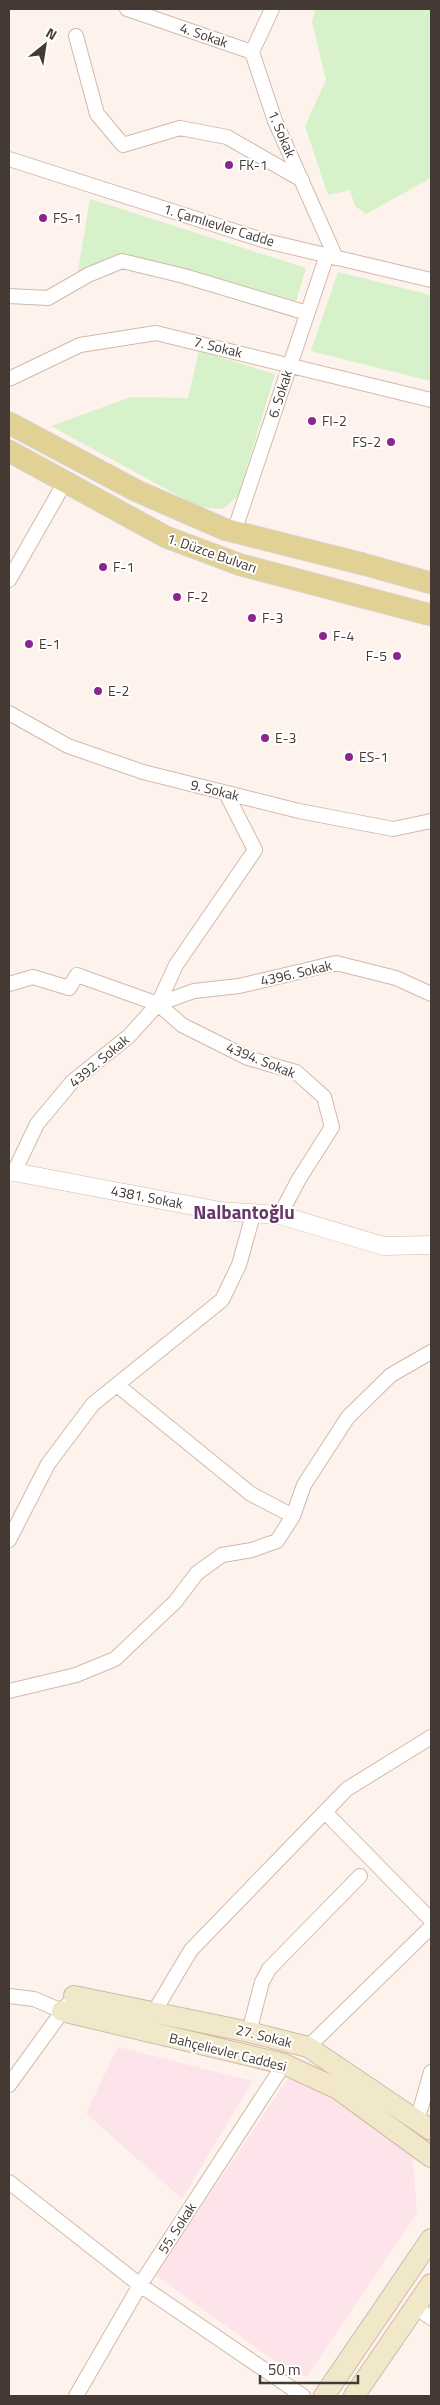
<svg xmlns="http://www.w3.org/2000/svg" width="440" height="2405" font-family="'Titillium Web',sans-serif">
<style>
.education{fill:#fde3ea}
.green{fill:#d7f1ca}
.lines{fill:none;stroke-linecap:round;stroke-linejoin:round}
.minor-casing{stroke:#d2b9a9;stroke-width:16}
.tertiary-casing{stroke:#d2b9a9;stroke-width:19}
.secondary-casing{stroke:#d2b9a9;stroke-width:22}
.primary-casing{stroke:#d6d3d2;stroke-width:23}
.minor{stroke:#fff;stroke-width:14}
.tertiary{stroke:#fff;stroke-width:18}
.secondary{stroke:#f1e8ca;stroke-width:20}
.primary{stroke:#e2d194;stroke-width:21}
.poi-dot{fill:#8a268d;stroke:#fff;stroke-width:2}
.labels{text-anchor:middle;stroke-width:4;stroke-linejoin:round;paint-order:stroke}
.street-label{font-size:14px;fill:#443933;stroke:#fff}
.poi-label{font-size:14px;fill:#443933;stroke:#fff;text-anchor:start}
.district-label{font-size:19px;font-weight:bold;fill:#683769;stroke:#fff}
</style>
<rect width="100%" height="100%" fill="#fdf3ec"/>
<!-- education -->
<path class="education" d="M118 2047 253 2081 182 2199 86 2113Z
M290 2076 303 2081 412 2149 417 2213 308 2375 297 2377 155 2275Z"/>
<!-- green -->
<path class="green" d="M315 9H431V178L366 214 355 206 350 190 328 195 305 126 326 80 312 22Z
M90 199 306 268 296 301 122 253 78 271Z
M338 272 431 295V381L311 351Z
M199 351 275 374 238 496 223 509 199 507 51 426 131 397 188 398Z"/>
<g class="lines">
<!-- minor casing -->
<g class="minor-casing">
<path id="minor" d="M127 9 252 52
M272 9 252 52 275 121 336 258
M76 36 97 114 123 145 180 128 227 137 302 180
M9 159 266 241 431 280
M9 296 48 298 88 275 122 261 184 276 307 313
M9 379 80 345 156 333 431 400
M234 532 327 255
M9 580 65 482
M9 713 68 746 143 772 299 811 393 829 431 821
M9 984 33 977 69 988 77 975 158 1004 182 1025 248 1058 296 1072 324 1097 332 1127 299 1179 280 1215
M158 1004 194 991 239 986 336 963 396 978 431 994
M14 1172 37 1124 72 1082 129 1036 158 1004 176 965 255 850 226 793
M117 1385 251 1494 293 1516
M9 1540 48 1464 93 1404 222 1300 239 1265 253 1215
M9 1691 76 1675 115 1659 175 1602 197 1573 222 1555 252 1550 277 1541 293 1516 304 1485 348 1417 391 1375 431 1352
M325 1812 431 1920
M9 1996 34 1999 62 2011
M154 2012 191 1950 347 1789 431 1737
M249 2032 262 1982 269 1969 360 1876
M308 2047 431 1927
M9 2085 67 2005
M417 2121 431 2072
M9 2182 140 2285 303 2396
M415 2307 431 2318
M76 2396 140 2285 284 2064"/>
</g>
<!-- tertiary casing -->
<g class="tertiary-casing">
<path id="tertiary" d="M9 1173 14 1172 220 1211 280 1215 384 1246 431 1245"/>
</g>
<!-- secondary casing -->
<g class="secondary-casing">
<path id="secondary" d="M74 1996 249 2032 308 2047 431 2130
M62 2011 284 2064 338 2089 431 2157
M324 2396 431 2239
M354 2396 431 2284"/>
</g>
<!-- primary casing -->
<g class="primary-casing">
<path id="primary" d="M9 423 137 491 224 529 363 564 431 583
M9 451 166 537 241 565 431 615"/>
</g>
<!-- minor -->
<use href="#minor" class="minor"/>
<!-- tertiary -->
<use href="#tertiary" class="tertiary"/>
<!-- secondary -->
<use href="#secondary" class="secondary"/>
<!-- primary -->
<use href="#primary" class="primary"/>
</g>
<!-- markers -->
<g class="poi-dot">
<circle cx="229" cy="165" r="5"/>
<circle cx="43" cy="218" r="5"/>
<circle cx="312" cy="421" r="5"/>
<circle cx="391" cy="442" r="5"/>
<circle cx="103" cy="567" r="5"/>
<circle cx="177" cy="597" r="5"/>
<circle cx="252" cy="618" r="5"/>
<circle cx="323" cy="636" r="5"/>
<circle cx="29" cy="644" r="5"/>
<circle cx="397" cy="656" r="5"/>
<circle cx="98" cy="691" r="5"/>
<circle cx="265" cy="738" r="5"/>
<circle cx="349" cy="757" r="5"/>
</g>
<g class="labels">
<!-- street labels -->
<g class="street-label">
<text transform="translate(204 35) rotate(19)" y="5">4. Sokak</text>
<text transform="translate(282 134) rotate(67)" y="5">1. Sokak</text>
<text transform="translate(219 225) rotate(17)" y="5">1. Çamlıevler Cadde</text>
<text transform="translate(218 347) rotate(14)" y="5">7. Sokak</text>
<text transform="translate(280 394) rotate(-72)" y="5">6. Sokak</text>
<text transform="translate(212 553) rotate(19)" y="5">1. Düzce Bulvarı</text>
<text transform="translate(215 790) rotate(14)" y="5">9. Sokak</text>
<text transform="translate(296 973) rotate(-13)" y="5">4396. Sokak</text>
<text transform="translate(261 1060) rotate(22)" y="5">4394. Sokak</text>
<text transform="translate(99 1061) rotate(-40)" y="5">4392. Sokak</text>
<text transform="translate(147 1197) rotate(11)" y="5">4381. Sokak</text>
<text transform="translate(264 2036) rotate(14)" y="5">27. Sokak</text>
<text transform="translate(228 2052) rotate(14)" y="5">Bahçelievler Caddesi</text>
<text transform="translate(177 2228) rotate(-57)" y="5">55. Sokak</text>
</g>
<!-- poi labels -->
<g class="poi-label">
<text x="239" y="170">FK-1</text>
<text x="53" y="223">FS-1</text>
<text x="322" y="426">FI-2</text>
<text x="381" y="447" text-anchor="end">FS-2</text>
<text x="113" y="572">F-1</text>
<text x="187" y="602">F-2</text>
<text x="262" y="623">F-3</text>
<text x="333" y="641">F-4</text>
<text x="39" y="649">E-1</text>
<text x="387" y="661" text-anchor="end">F-5</text>
<text x="108" y="696">E-2</text>
<text x="275" y="743">E-3</text>
<text x="359" y="762">ES-1</text>
</g>
<!-- district labels -->
<g class="district-label">
<text x="244" y="1219">Nalbantoğlu</text>
</g>
</g>
<!-- border -->
<rect width="440" height="2405" fill="none" stroke="#443933" stroke-width="20"/>
<!-- north arrow -->
<g transform="translate(45 45) rotate(30)" stroke="#ffffff" stroke-width="4" paint-order="stroke">
<path d="M0-4L9 19L0 12L-9 19Z" fill="#443933"/>
<text y="-8" font-size="14" font-weight="bold" text-anchor="middle" fill="#443933">N</text>
</g>
<!-- scale -->
<path d="M260 2375v8h98v-8" fill="none" stroke="#443933" stroke-width="2.5"/>
<text x="268" y="2375" font-size="15" fill="#443933" stroke="#ffffff" stroke-width="4" paint-order="stroke">50 m</text>
</svg>
